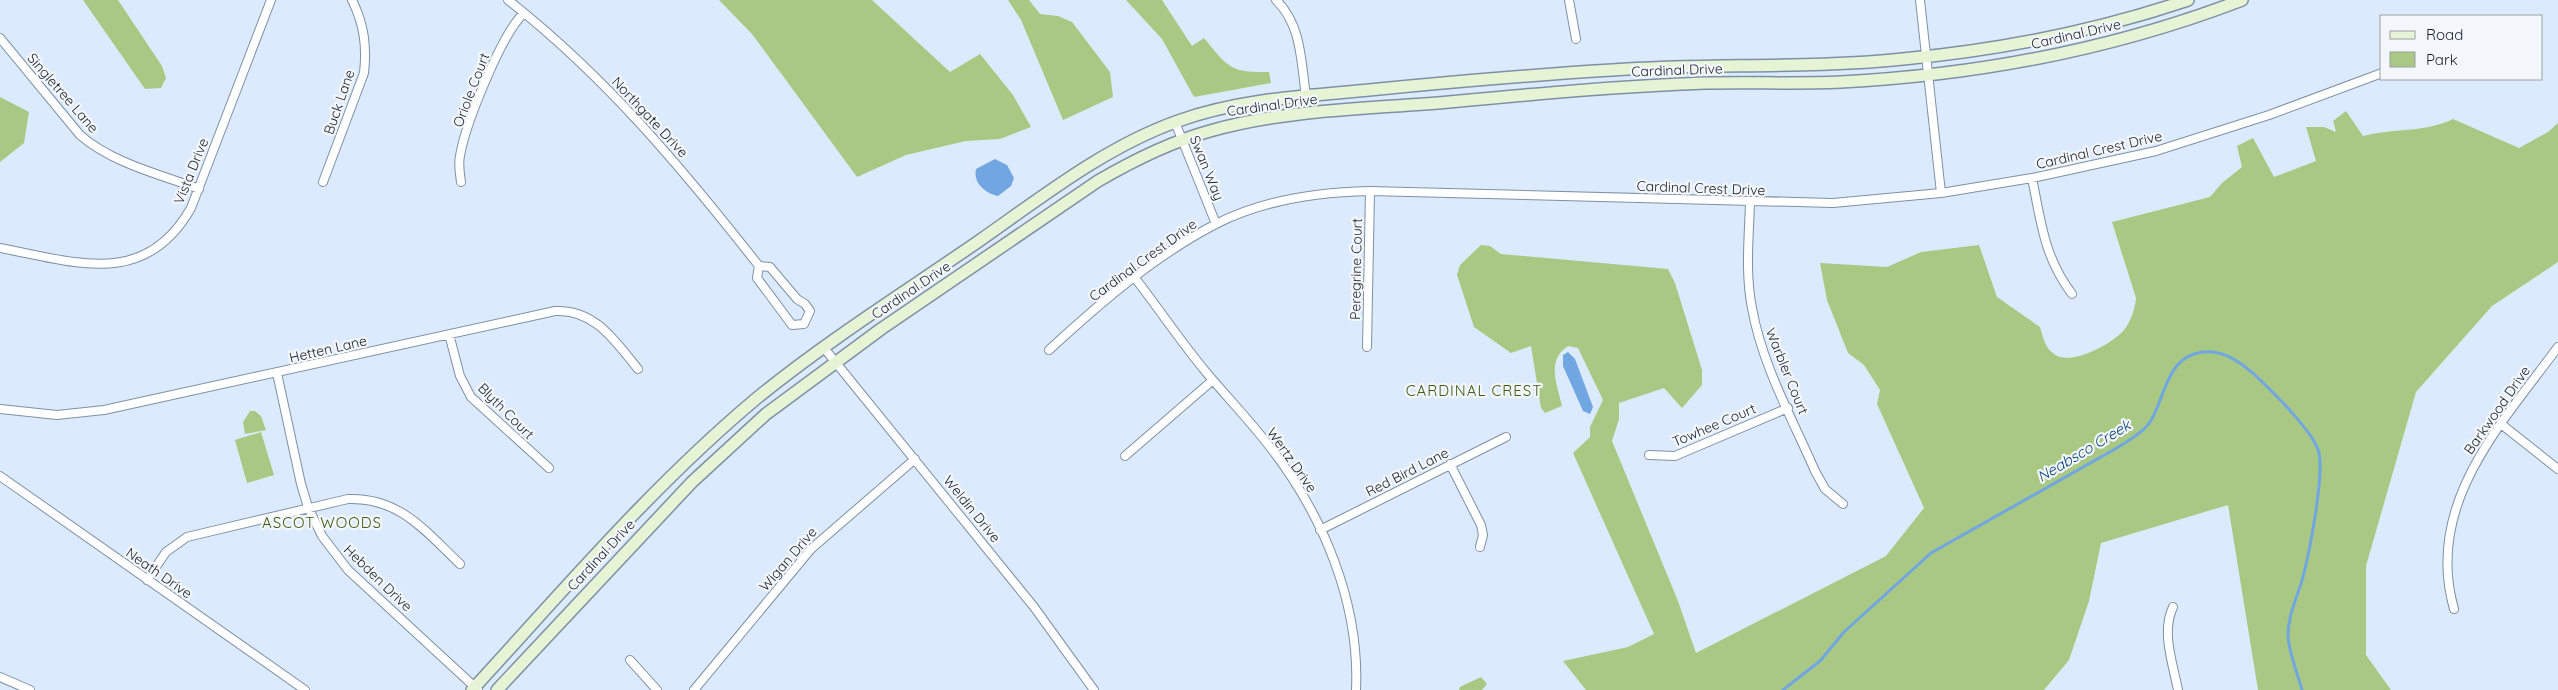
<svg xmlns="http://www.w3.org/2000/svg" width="2558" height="690" font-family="Quicksand,sans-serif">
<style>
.green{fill:#a9c883}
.water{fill:#70a6e1}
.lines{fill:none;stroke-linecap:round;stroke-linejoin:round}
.stream{stroke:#70a6e1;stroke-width:3}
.minor-casing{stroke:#7e90a5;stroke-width:10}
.secondary-casing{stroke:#7e90a5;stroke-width:14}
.minor{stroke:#fff;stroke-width:8}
.secondary{stroke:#e6f3d4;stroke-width:11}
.labels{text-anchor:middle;stroke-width:4.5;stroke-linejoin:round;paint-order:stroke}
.street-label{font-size:14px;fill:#171e26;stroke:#f3f7fb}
.neighbourhood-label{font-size:15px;letter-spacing:1px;fill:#405a14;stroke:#f3f7fb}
.water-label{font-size:15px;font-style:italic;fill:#034076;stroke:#f3f7fb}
</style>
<rect width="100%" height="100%" fill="#dbebfd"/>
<!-- green -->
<path class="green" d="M83 0H118L162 66 166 78 161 88 145 89Z
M719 0H872L950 72 980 54 1013 95 1031 127 1000 139 966 141 906 155 857 177 752 34Z
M1008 0H1029L1040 14 1058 16 1072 22 1110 72 1113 97 1063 120 1021 20Z
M1126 0H1162L1192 46 1204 38C1228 67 1230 73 1269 72L1271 83 1194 97 1162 39Z
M0 97 29 112 24 143 0 162Z
M2346 111 2363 136C2393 128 2424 133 2453 119L2519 148 2548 132 2558 123V262L2492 306 2416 392 2366 566V655L2391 690H2258L2228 505 2101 543 2089 601 2069 660 2044 690H1586L1563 661 1628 647 1654 634 1573 453 1590 437V427L1603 400 1578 348 1568 346C1546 360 1557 384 1562 406L1545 413 1541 408 1531 346 1511 353 1474 327 1457 275 1460 265 1481 245 1490 246 1501 254 1668 269 1675 283 1702 370V385L1682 408 1664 388 1619 403V419L1612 441 1678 601 1696 653 1886 556 1924 508 1877 404 1880 390 1864 365 1848 353 1827 300 1820 263 1887 267 1921 252 1979 245 1997 297 2040 327C2043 337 2045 348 2054 354 2070 367 2112 344 2124 330 2131 321 2135 309 2136 298L2112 222 2210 197 2222 183 2242 167 2237 146 2253 138 2274 177 2316 161 2306 127H2324L2336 132 2333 121Z
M250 411H255L261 416 266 430 245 434 243 422Z
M261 432 274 475 247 483 235 440Z
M1481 677 1487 684 1482 690H1459L1460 687Z"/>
<!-- water -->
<path class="water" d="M995 159 1007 165 1014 178 1011 186 998 196C985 193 973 183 976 169Z
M1568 352 1575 359 1593 407 1590 414 1583 411 1563 366V355Z"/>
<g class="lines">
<!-- stream -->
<path class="stream" d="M1783 690 1820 661 1844 632 1931 553 2115 449C2126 442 2143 433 2150 422 2164 400 2166 363 2194 354 2218 346 2238 360 2255 375 2271 390 2315 433 2319 453 2324 476 2310 549 2304 573 2299 594 2288 613 2288 635 2288 650 2298 675 2302 690"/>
<!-- minor casing -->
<g class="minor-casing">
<path id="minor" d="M508 0C606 77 682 168 759 266L757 278 792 325 804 324 810 311 805 304 797 299 770 267 759 266
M1276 0C1302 25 1301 63 1306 96
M1569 0 1576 39
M1920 0 1941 193
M0 38 80 135C112 163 159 174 199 189
M1175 122 1216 224
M2032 178C2041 222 2044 257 2072 294
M323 182 364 73C367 46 364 24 352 0
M461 182C460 174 458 164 460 156 465 125 502 33 524 13
M1750 202C1749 237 1745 273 1752 308 1762 365 1792 418 1815 471L1825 489 1843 504
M0 248C75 262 145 289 191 208L271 0
M1135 278C1159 309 1181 342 1206 372 1227 397 1250 421 1270 447 1323 515 1360 603 1356 690
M449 334 460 376 471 397 549 468
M1367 347 1370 191
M824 348 1034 607 1094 690
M1049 350C1099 304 1154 256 1216 224 1263 200 1318 192 1370 191L1833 203 1941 193 2032 178 2156 151 2269 115 2382 73
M277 373 301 484 308 507 322 536 348 570 478 690
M0 409 57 415 104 410 555 311C595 309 615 341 638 369
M2501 424 2558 469
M1649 455 1675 456 1788 408
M1125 456 1213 380
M1450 464 1481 525 1483 535 1480 547
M0 476 305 690
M1320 530 1506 437
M147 580 166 552 187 537 348 499C400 497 426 532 460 564
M2173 607C2161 632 2173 664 2178 690
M2454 609C2424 505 2501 424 2558 347
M630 660 657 690
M0 677 30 690
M694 690 811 549 915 459"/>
</g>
<!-- secondary casing -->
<g class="secondary-casing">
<path id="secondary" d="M472 690C564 590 653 485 757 398 827 341 905 292 979 241 1042 197 1105 147 1178 121 1239 99 1305 96 1369 90 1450 82 1531 75 1612 70 1708 63 1806 69 1903 59 1999 50 2096 31 2188 0
M497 690 692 482 766 414 881 329 1098 181C1134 160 1170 142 1210 131 1287 109 1370 109 1449 102 1534 94 1620 86 1706 83 1751 82 1796 84 1841 82 1978 75 2114 49 2242 0"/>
</g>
<!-- minor -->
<use href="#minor" class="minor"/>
<!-- secondary -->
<use href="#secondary" class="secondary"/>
</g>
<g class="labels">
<!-- street labels -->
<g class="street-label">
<text transform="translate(2076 34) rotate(-13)" y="5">Cardinal Drive</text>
<text transform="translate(1677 70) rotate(-2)" y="5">Cardinal Drive</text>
<text transform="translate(471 90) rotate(-69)" y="5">Oriole Court</text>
<text transform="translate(63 93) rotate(49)" y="5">Singletree Lane</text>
<text transform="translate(339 102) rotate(-71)" y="5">Buck Lane</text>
<text transform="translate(1272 105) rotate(-8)" y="5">Cardinal Drive</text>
<text transform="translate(650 117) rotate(47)" y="5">Northgate Drive</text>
<text transform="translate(2099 150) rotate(-13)" y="5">Cardinal Crest Drive</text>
<text transform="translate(1207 168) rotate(68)" y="5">Swan Way</text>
<text transform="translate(191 171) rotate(-68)" y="5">Vista Drive</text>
<text transform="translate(1701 188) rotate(2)" y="5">Cardinal Crest Drive</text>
<text transform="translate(1143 260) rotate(-36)" y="5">Cardinal Crest Drive</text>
<text transform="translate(1356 269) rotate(-89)" y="5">Peregrine Court</text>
<text transform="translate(911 290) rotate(-34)" y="5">Cardinal Drive</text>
<text transform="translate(328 349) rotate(-13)" y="5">Hetten Lane</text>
<text transform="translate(1787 371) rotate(68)" y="5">Warbler Court</text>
<text transform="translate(2497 410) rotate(-55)" y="5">Barkwood Drive</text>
<text transform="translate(506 411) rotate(45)" y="5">Blyth Court</text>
<text transform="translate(1714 425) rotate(-23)" y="5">Towhee Court</text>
<text transform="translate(1292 460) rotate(55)" y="5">Wertz Drive</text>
<text transform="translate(1407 472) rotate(-27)" y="5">Red Bird Lane</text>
<text transform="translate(972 509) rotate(51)" y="5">Weldin Drive</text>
<text transform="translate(601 555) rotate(-47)" y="5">Cardinal Drive</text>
<text transform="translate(788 559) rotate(-49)" y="5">Wigan Drive</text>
<text transform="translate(159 573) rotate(35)" y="5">Neath Drive</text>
<text transform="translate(378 578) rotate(44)" y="5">Hebden Drive</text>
</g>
<!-- neighbourhood labels -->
<g class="neighbourhood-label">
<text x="1474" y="396">CARDINAL CREST</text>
<text x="322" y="528">ASCOT WOODS</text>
</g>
<!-- water labels -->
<g class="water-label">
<text transform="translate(2084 451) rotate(-31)" y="5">Neabsco Creek</text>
</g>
</g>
<!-- legend -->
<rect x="2380" y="15" width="162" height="65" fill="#f3f7fb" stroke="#9ba0a6"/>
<rect x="2390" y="31" width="25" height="8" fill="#e6f3d4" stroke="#9ba0a6"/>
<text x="2426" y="40" font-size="15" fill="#171e26">Road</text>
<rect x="2390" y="52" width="25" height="15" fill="#a9c883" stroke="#9ba0a6"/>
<text x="2426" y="65" font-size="15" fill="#171e26">Park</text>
</svg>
